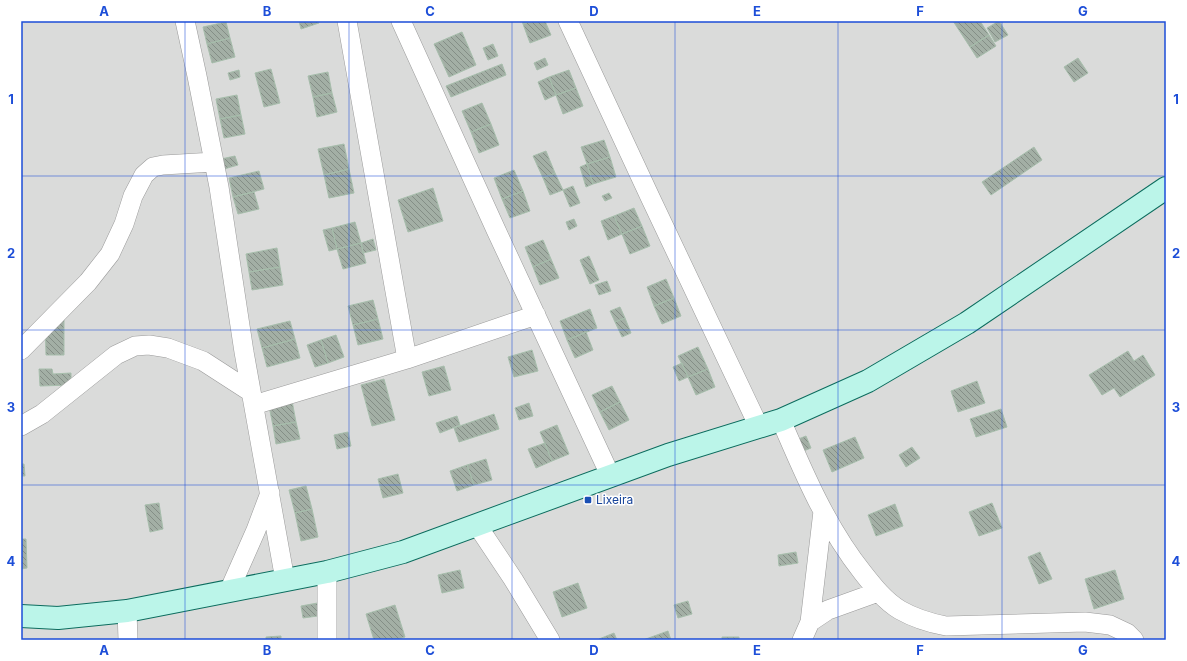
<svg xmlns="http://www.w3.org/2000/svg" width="1187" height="661" font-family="Inter,sans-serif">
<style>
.residential{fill:#dadbda}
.building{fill:url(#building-back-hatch);stroke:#a7beac}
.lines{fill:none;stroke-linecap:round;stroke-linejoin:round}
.street-casing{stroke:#9a9a9a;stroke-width:20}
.secondary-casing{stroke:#0c6c5e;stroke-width:24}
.street{stroke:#fff;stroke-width:19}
.secondary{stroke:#bbf5e9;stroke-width:22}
.grid{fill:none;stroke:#1d4ed8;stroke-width:1;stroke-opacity:0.55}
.transit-dot{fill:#1a4fb4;stroke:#fff;stroke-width:1.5}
.labels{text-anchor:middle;stroke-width:3;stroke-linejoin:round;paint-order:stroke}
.transit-label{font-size:12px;fill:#164399;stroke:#fff;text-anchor:start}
.neatline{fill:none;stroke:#1d4ed8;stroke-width:1.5}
.grid-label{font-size:13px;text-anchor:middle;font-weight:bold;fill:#1d4ed8}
</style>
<defs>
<pattern id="building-back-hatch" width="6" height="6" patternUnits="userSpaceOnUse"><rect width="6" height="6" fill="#a3afa5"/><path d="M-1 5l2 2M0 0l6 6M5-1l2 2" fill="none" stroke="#848e86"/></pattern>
</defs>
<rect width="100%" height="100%" fill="#e4eee8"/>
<!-- residential -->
<path class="residential" d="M21 21H1166V640H21Z"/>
<!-- building -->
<path class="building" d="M299 21H318L319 23 301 29Z
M522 21H532L523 24Z
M532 21H545L551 35 530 43 523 24Z
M953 21H980L989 35 970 47Z
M999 21 1008 35 995 42 987 28Z
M226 22 230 38 207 44 203 27Z
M462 32 476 65 449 77 434 44Z
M989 35 996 46 977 58 970 47Z
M230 38 235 57 212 63 207 44Z
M493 44 498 56 488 60 483 48Z
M545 58 548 65 537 70 534 63Z
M1078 58 1088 73 1074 82 1064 67Z
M502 64 506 75 451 97 446 86Z
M271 69 280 103 264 107 255 73Z
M239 70 240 77 230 80 228 73Z
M569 70 576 88 556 95 549 77Z
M328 72 332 93 313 97 308 76Z
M549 77 556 95 545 100 538 82Z
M576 88 583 106 563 114 556 95Z
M332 93 337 112 317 117 313 97Z
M237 95 241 115 220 119 216 99Z
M482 103 491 124 471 132 462 111Z
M241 115 245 134 224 138 220 119Z
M491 124 499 145 479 153 471 132Z
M604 140 610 157 587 164 581 147Z
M344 144 349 169 324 175 318 149Z
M1034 147 1042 160 991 195 982 182Z
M546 151 555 173 543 178 533 156Z
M235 156 238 165 224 169 221 159Z
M610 157 616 177 593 184 587 164Z
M587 164 593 184 586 187 580 167Z
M349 169 354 193 329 198 324 175Z
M514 170 523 191 502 199 494 178Z
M259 171 264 189 233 197 229 178Z
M555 173 563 190 550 195 543 178Z
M573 186 580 203 570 207 563 190Z
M433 188 443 221 408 232 398 200Z
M523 191 530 211 510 218 502 199Z
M254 192 259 209 238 214 233 197Z
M609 193 612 198 605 201 602 196Z
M634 208 642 226 622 234 614 216Z
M614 216 622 234 608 240 601 221Z
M574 219 577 226 569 230 566 222Z
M355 222 361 243 337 249 332 228Z
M642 226 650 246 630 254 622 234Z
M332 228 337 249 329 251 323 230Z
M373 239 376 250 363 253 361 243Z
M543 240 551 259 533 267 525 247Z
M361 243 366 263 343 269 337 249Z
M277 248 280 267 249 272 246 254Z
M589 256 599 280 590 284 580 260Z
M551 259 559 278 540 285 533 267Z
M280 267 283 285 252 290 249 272Z
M666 279 674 298 654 306 647 287Z
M607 281 611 291 599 295 595 285Z
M674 298 681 316 662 324 654 306Z
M373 300 378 319 353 325 348 306Z
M620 307 625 318 615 322 610 311Z
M590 309 597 328 567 340 560 321Z
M64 314V355H46L45 315Z
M625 318 631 333 622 337 615 322Z
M378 319 383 339 358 345 353 325Z
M290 321 295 339 262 348 257 329Z
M586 332 593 350 575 358 567 340Z
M336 335 344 357 328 363 321 340Z
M295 339 300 358 267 367 262 348Z
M321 340 328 363 315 367 307 345Z
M698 347 708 369 688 377 678 356Z
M532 350 538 371 514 377 508 357Z
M1128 351 1134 361 1143 355 1155 375 1120 397 1114 388 1102 395 1089 375Z
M682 363 688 377 679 381 673 367Z
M444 366 451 390 429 396 422 372Z
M39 369H52L53 374 71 373V385L40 386Z
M708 369 715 387 696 395 688 377Z
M384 379 395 420 372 426 361 385Z
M977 381 985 403 958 412 951 391Z
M612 386 620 402 600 412 592 395Z
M292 401 296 422 273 426 269 406Z
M620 402 629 420 609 430 600 412Z
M529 403 533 416 519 420 515 408Z
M1001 409 1007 427 976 437 970 419Z
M494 414 499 429 459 442 454 428Z
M457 416 460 425 440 433 436 423Z
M296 422 300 439 276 444 273 426Z
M557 425 569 454 552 461 540 432Z
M348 432 351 446 337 449 334 435Z
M806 436 811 448 801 452 796 440Z
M855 437 864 458 832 472 823 450Z
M545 443 552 461 536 468 528 449Z
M912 447 920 458 906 467 899 455Z
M486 459 492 480 474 485 467 465Z
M21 464H24L25 476H21Z
M467 465 474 485 457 491 450 471Z
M398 474 403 493 383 498 378 479Z
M306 486 312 509 295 513 289 490Z
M159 503 163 529 150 532 145 505Z
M992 503 1002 528 979 536 969 512Z
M895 504 903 526 876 536 868 515Z
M312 509 318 537 301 541 295 513Z
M21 539H26L27 568 21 569Z
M796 552 798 563 779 566 778 555Z
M1040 552 1052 579 1039 584 1028 557Z
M460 570 464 588 442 593 438 575Z
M1115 570 1124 599 1094 609 1085 579Z
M578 583 587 608 562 617 553 592Z
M688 601 692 614 678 618 674 605Z
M323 602 325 615 303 618 301 606Z
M395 605 405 637 396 640H374L366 614Z
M668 631 671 640H643Z
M614 633 617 640H599V639Z
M281 636V640H266V637Z
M722 637H739V640H722Z"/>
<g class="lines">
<!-- street casing -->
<g class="street-casing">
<path id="street" d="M185 21 197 76 219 187 244 352 285 580
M347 21 407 359
M401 21 496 230 611 477
M568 21 650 197 759 427
M21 350 88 282 110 254 124 224 133 196 144 175 153 167 163 165 214 162
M254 405 407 359 536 315
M781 420C804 474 827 528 863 573 874 587 885 601 900 610 914 618 930 623 946 626L1085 622 1110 625 1127 633 1134 640
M21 426 42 414 116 355 135 346 149 345 168 348 203 361 251 392
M477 525 513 579 550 640
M229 591 256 530 270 493
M127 611 128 640
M810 622 828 610 878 592
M327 640V572
M802 640 810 622 823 511"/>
</g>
<!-- secondary casing -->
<g class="secondary-casing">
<path id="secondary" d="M21 616 58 618 127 611 327 572 403 552 668 455 781 420 868 381 967 323 1166 188"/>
</g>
<!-- street -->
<use href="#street" class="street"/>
<!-- secondary -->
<use href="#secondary" class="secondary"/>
</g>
<!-- grid -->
<path class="grid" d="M185 21V640M349 21V640M512 21V640M675 21V640M838 21V640M1002 21V640M21 176H1166M21 330H1166M21 485H1166"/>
<!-- markers -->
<rect class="transit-dot" x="584" y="496" width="8" height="8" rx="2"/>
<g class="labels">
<!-- transit labels -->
<g class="transit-label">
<text x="596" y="504">Lixeira</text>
</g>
</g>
<!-- border -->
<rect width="1187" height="661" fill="none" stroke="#ffffff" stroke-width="44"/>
<rect x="22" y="22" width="1143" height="617" class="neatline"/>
<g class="grid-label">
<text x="104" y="16">A</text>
<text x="267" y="16">B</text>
<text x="430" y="16">C</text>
<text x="594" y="16">D</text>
<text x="757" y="16">E</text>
<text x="920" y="16">F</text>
<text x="1083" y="16">G</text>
<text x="11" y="104">1</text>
<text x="1176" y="104">1</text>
<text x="11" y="258">2</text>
<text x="1176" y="258">2</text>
<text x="11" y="412">3</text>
<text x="1176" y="412">3</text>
<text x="11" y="566">4</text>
<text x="1176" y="566">4</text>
<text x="104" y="655">A</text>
<text x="267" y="655">B</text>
<text x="430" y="655">C</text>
<text x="594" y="655">D</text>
<text x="757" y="655">E</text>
<text x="920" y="655">F</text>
<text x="1083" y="655">G</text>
</g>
</svg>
